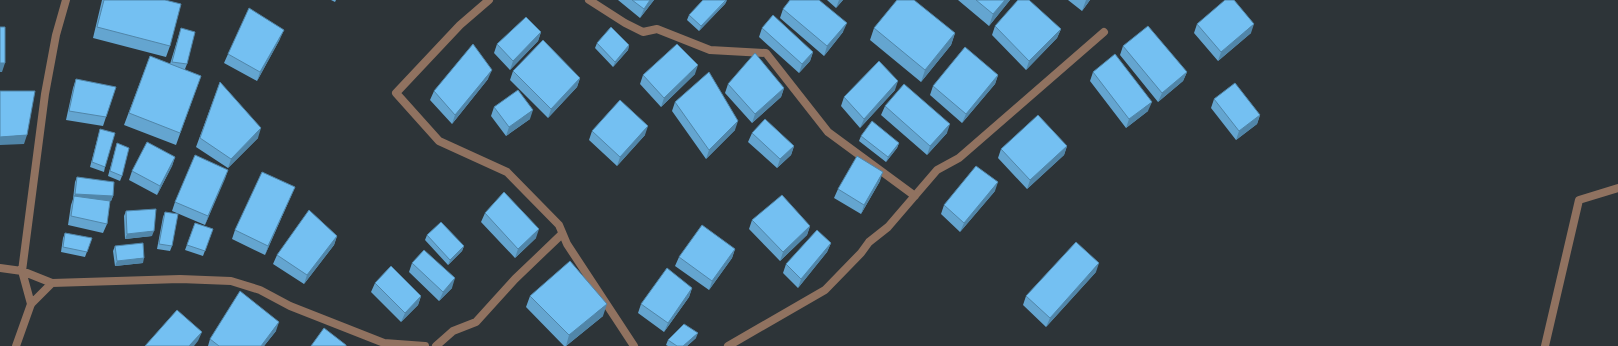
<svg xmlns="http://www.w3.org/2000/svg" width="1618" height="346" font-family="Karla,sans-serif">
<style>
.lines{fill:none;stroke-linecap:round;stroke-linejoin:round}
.street{stroke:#907260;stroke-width:8}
.wall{fill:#64a5d0}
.shaded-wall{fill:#5186a9}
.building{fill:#74c0f2;stroke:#5186a9}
</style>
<rect width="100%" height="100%" fill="#2d3438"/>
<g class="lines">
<!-- street -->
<path class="street" d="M489 0 460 25 396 93 439 141 507 172 559 225 567 244 634 346
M589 0 625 23 643 32 657 29 710 50 766 53 828 132 915 196
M0 268 22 271 52 283 180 279 231 281 260 290 290 306 384 343 425 346
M31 304 22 271 45 94 56 35 66 0
M16 346 31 304 52 283
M436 346 453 331 476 322 515 279 562 234
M728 346 825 290 861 253 869 242 888 227 937 170 959 158 1104 32
M1545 346 1579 200 1618 188"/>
</g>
<!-- wall -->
<path class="wall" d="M102 0H165L170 46 166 57 93 38Z
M331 0H336L335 2Z
M618 0H654L640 18Z
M727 0 725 4 699 31 687 20 689 15Z
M827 0H843L836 8Z
M958 0H1010L989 26Z
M1068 0H1090L1082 11Z
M783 9 843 32 824 56 780 18Z
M1197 24 1251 33 1218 61 1194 33Z
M995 26 1061 29 1057 38 1026 70 992 35Z
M181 28 187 64 185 69H183L201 76 176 145 124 125 150 56 170 64Z
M762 28 813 52 810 61 799 73 759 37Z
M874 28 955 33 951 45 921 82 870 40Z
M541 32 538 41 510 70 494 53 497 44Z
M280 39 257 81 224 63 228 54Z
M597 43 629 45 628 50 613 67 595 48Z
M1123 46 1187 72 1183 81 1158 102 1120 55Z
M513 71 580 78 577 87 548 118 510 80Z
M1093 72 1148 111 1126 128 1090 81Z
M695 74 661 107 640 84 643 75Z
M998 75 995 84 962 123 930 95 933 86Z
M76 79 106 117 103 126 66 120 73 88Z
M488 79 452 124 430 100 434 91Z
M220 82 258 138 228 168 196 147Z
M728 84 784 88 781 97 752 123 725 93Z
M895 90 860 128 841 106 844 97Z
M1214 99 1260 115 1257 124 1236 140 1211 108Z
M675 102 735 130 706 159 672 111Z
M885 106 947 133 927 155 881 115Z
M494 107 530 119 506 136 491 116Z
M100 129 105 167 104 172 90 167Z
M592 131 645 135 617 166 589 140Z
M752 133 794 146 791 155 777 168 748 142Z
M861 136 899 143 897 148 886 162 859 141Z
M117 143 122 176 120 181 108 176Z
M1067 146 1064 155 1027 189 998 158 1001 149Z
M175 157 172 166 157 195 129 180 132 171Z
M228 170 205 225 172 211 175 202Z
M77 177 113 196 111 201H110L107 224 103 233 68 225 71 205 73 199 75 182Z
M880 181 861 214 834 198 838 189Z
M295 187 291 196 265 255 232 239 235 230Z
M995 191 960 232 941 214 944 205Z
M126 211 152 236 125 239 124 216Z
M165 212 172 246 170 251 157 249 163 217Z
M485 213 536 238 515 258 481 222Z
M752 220 810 226 807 235 780 261 749 229Z
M195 223 213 229 203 256 185 250Z
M65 233 92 238 85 257 61 252 63 238Z
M427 235 464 246 462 251 448 265 425 240Z
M337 236 334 245 304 284 273 264 277 255Z
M831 243 827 252 798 288 783 273 786 264Z
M115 246 143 263 115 266 113 251Z
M735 249 732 258 709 290 675 266 679 257Z
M412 263 452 288 439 301 409 272Z
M1096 272 1046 327 1023 305 1026 296Z
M375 283 421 296 418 305 401 322 371 292Z
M692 288 689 297 664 332 638 313 641 304Z
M530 296 603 316 566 346H564L526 307Z
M276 331 264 346H208L210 339Z
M696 338 687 346H668L666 345 668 340Z"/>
<!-- shaded-wall -->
<path class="shaded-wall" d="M650 0H654L640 18 644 9Z
M727 0 725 4 699 31 701 26Z
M839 0H843L836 8Z
M1005 0H1010L989 26 993 14Z
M1086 0H1090L1082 11Z
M847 23 843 32 824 56 827 46Z
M1254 24 1251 33 1218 61 1221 52Z
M1061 29 1057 38 1026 70 1029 61Z
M284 30 280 39 257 81 260 72Z
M541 32 538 41 510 70 513 61Z
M955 33 951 45 921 82 925 70Z
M629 45 628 50 613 67 615 62Z
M813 52 810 61 799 73 802 64Z
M0 63H5L2 72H0Z
M698 65 695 74 661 107 664 98Z
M492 70 488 79 452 124 455 115Z
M1187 72 1183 81 1158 102 1162 93Z
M998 75 995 84 962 123 966 114Z
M580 78 577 87 548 118 551 109Z
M898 81 895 90 860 128 864 119Z
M784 88 781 97 752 123 755 114Z
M1152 102 1148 111 1126 128 1129 119Z
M533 110 530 119 506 136 509 127Z
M1260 115 1257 124 1236 140 1239 131Z
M738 121 735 130 706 159 709 150Z
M950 124 947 133 927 155 930 146Z
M648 126 645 135 617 166 620 157Z
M261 128 258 138 228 168 231 159Z
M27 135 24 144 0 145V137Z
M899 143 897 148 886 162 888 157Z
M794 146 791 155 777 168 780 159Z
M1067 146 1064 155 1027 189 1030 180Z
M175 157 172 166 157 195 160 186Z
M228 170 225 179 205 225 208 216Z
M883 172 880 181 861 214 864 205Z
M998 182 995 191 960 232 964 223Z
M295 187 291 196 265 255 268 246Z
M75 194 113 196 111 201 74 199V196L73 199Z
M810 226 807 235 780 261 783 252Z
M539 229 536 238 515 258 518 249Z
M154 231 152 236 125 239 127 234Z
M337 236 334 245 304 284 307 275Z
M831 243 827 252 798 288 801 279Z
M464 246 462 251 448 265 450 260Z
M735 249 732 258 709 290 712 281Z
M144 258 143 263 115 266 117 261Z
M1099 263 1096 272 1046 327 1050 318Z
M455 278 452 288 439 301 443 292Z
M692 288 689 297 664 332 668 323Z
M421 296 418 305 401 322 405 313Z
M607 304 603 316 566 346 569 335Z
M279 322 276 331 264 346H261Z
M202 332 198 341 194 346H189Z
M698 333 696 338 687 346H683Z"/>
<!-- building -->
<path class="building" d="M104 0H165L181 4 170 46 97 27Z
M632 0H650L644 9Z
M703 0H726L701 26 689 15Z
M790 0H819L847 23 827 46 783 9Z
M897 0H914L955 33 925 70 874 28Z
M976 0H1005L993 14Z
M1018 0H1029L1061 29 1029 61 995 26Z
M1225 0H1234L1254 24 1221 52 1197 24Z
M249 8 284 30 260 72 228 54Z
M773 15 813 52 802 64 762 28Z
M526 17 541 32 513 61 497 44Z
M1148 26 1187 72 1162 93 1123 46Z
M0 27H5V63H0Z
M611 27 629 45 615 62 597 43Z
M181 28 195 32 187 64 172 62Z
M543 40 580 78 551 109 513 71Z
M473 44 492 70 455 115 434 91Z
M677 44 698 65 664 98 643 75Z
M965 47 998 75 966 114 933 86Z
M755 53 784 88 755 114 728 84Z
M1115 54 1152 102 1129 119 1093 72Z
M150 56 201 76 180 133 129 113Z
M879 61 898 81 864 119 844 97Z
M709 72 738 121 709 150 675 102Z
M76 79 116 87 106 117 69 111Z
M220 82 261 128 231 159 200 138Z
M1235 83 1260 115 1239 131 1214 99Z
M904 84 950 124 930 146 885 106Z
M518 90 533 110 509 127 494 107Z
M0 91H35L27 135 0 137Z
M620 100 648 126 620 157 592 131Z
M1038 115 1067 146 1030 180 1001 149Z
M765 119 794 146 780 159 752 133Z
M872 121 899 143 888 157 861 136Z
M100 129 115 133 105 167 92 162Z
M147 142 175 157 160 186 132 171Z
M117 143 129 148 122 176 110 171Z
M195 155 228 170 208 216 175 202Z
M857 156 883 172 864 205 838 189Z
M976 166 998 182 964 223 944 205Z
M262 172 295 187 268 246 235 230Z
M77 177 114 182 113 196 75 194Z
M504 192 539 229 518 249 485 213Z
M782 195 810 226 783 252 752 220Z
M74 196 110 201 107 224 71 216Z
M156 209 154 231 127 234 126 211Z
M309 210 337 236 307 275 277 255Z
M165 212 178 214 172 246 159 244Z
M441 222 464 246 450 260 427 235Z
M195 223 213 229 205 251 187 245Z
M702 225 735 249 712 281 679 257Z
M817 230 831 243 801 279 786 264Z
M65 233 92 238 87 252 63 247Z
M1076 242 1099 263 1050 318 1026 296Z
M143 243 144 258 117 261 115 246Z
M424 250 455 278 443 292 412 263Z
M570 261 607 304 569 335 530 296Z
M391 266 421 296 405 313 375 283Z
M667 268 692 288 668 323 641 304Z
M240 291 279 322 261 346H219L210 339Z
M177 310 202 332 189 346H145Z
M684 324 698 333 683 346H677L668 340Z
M324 328 346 345V346H311Z"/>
</svg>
